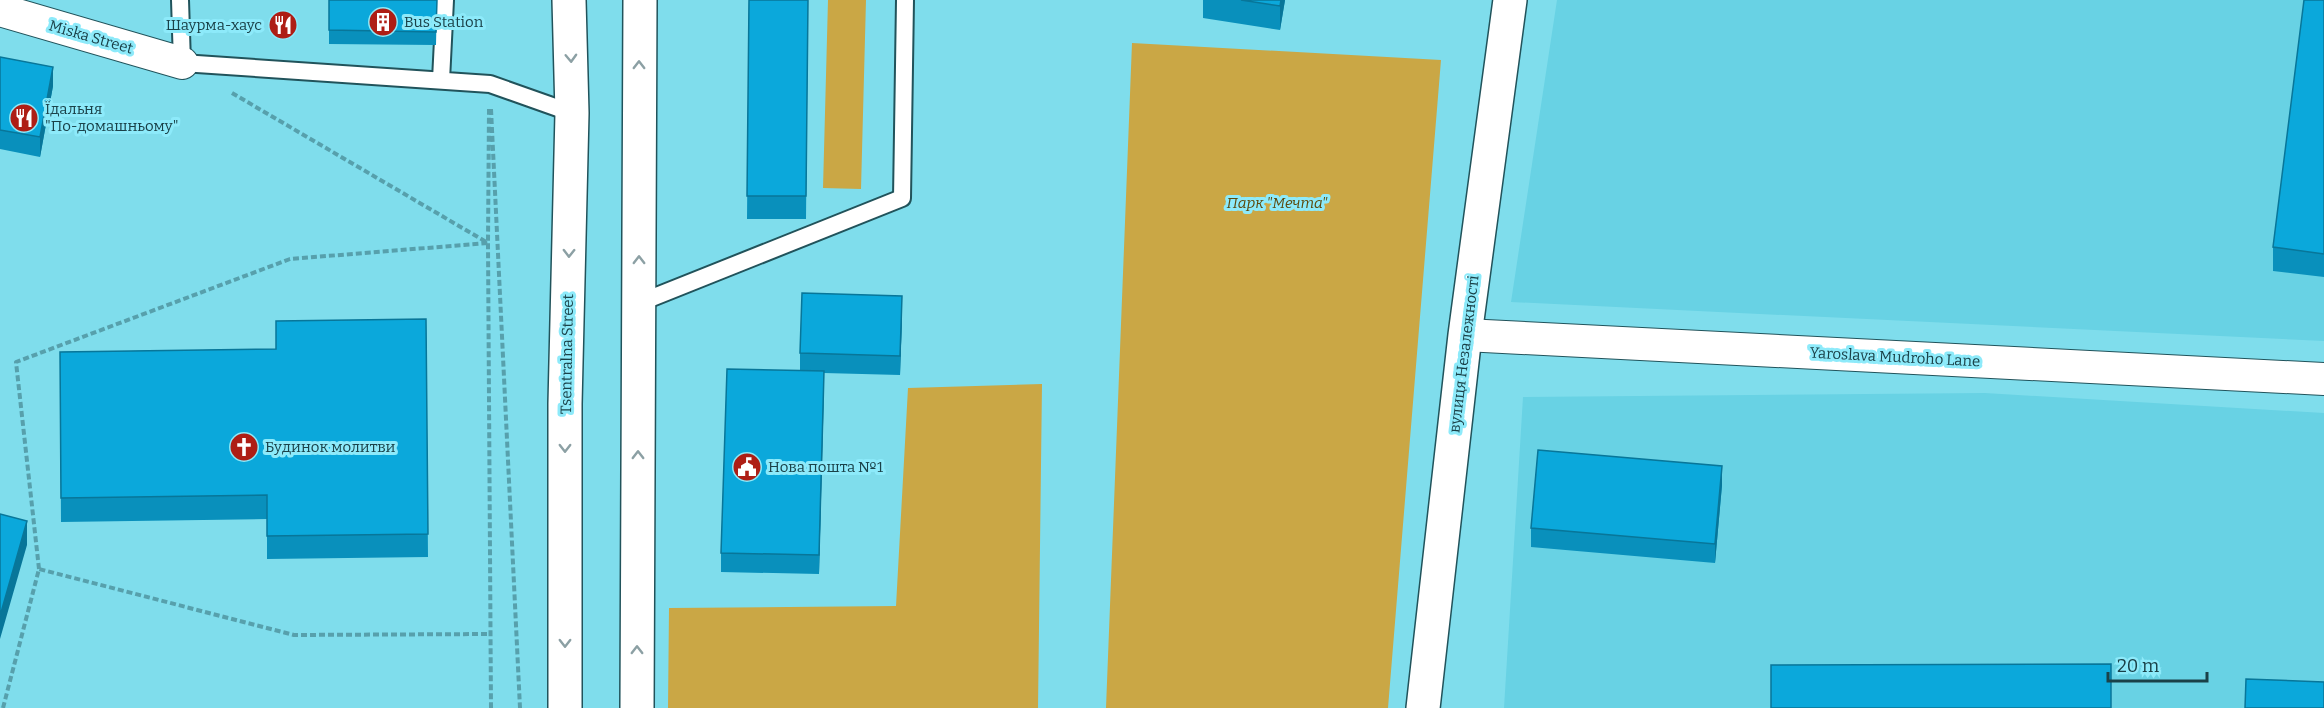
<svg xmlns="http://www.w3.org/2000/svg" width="2324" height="708" font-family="Bitter,serif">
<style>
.built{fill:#68d2e4}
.green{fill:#caa745}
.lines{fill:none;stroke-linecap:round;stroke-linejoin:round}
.service-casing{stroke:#21535b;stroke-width:20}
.minor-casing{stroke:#21535b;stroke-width:34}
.tertiary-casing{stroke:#21535b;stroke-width:36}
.path{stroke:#57a0ac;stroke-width:4;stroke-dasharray:6 3;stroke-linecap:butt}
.service{stroke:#fff;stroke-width:16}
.minor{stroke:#fff;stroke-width:32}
.tertiary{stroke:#fff;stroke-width:33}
.wall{fill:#0990bc}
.shaded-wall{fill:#087699}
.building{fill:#0ba8db;stroke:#087699;stroke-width:1.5}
.oneway{stroke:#8ca0a4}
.labels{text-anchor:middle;stroke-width:6;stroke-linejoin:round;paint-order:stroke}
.poi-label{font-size:15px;fill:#1a4148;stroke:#8deafa;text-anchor:start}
.street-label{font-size:15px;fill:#1a4148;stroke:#8deafa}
.park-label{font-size:15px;font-style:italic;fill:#5d490c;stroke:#8deafa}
</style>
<rect width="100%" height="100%" fill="#7fddec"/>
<!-- built -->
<path class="built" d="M1557 0H2324V341L1511 302Z
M1985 393 2324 413V708H1504L1523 397Z"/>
<!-- green -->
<path class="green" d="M828 0H866L861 189 823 188Z
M1132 43 1441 60 1388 708H1106Z
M1042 384 1038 708H668L669 608 896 606 908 388Z"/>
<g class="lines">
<!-- service casing -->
<g class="service-casing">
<path id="service" d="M180 0 182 63 490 84 572 113
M441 80 445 0
M639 303 902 198 905 0"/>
</g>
<!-- minor casing -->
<g class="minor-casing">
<path id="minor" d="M0 10 182 63
M1465 335 2324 379"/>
</g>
<!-- tertiary casing -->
<g class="tertiary-casing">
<path id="tertiary" d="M565 708V404L572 113 569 0
M637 708 640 0
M1423 708 1465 335 1510 0"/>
</g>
<!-- path -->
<path class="path" d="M232 93 488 243 491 708
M491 109 520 708
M39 569 16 362 290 259 488 243 489 109
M3 708 39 569 294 635 490 634"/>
<!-- service -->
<use href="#service" class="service"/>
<!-- minor -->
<use href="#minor" class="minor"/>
<!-- tertiary -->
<use href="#tertiary" class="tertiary"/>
</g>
<!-- wall -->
<path class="wall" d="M329 0H437L436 45 329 44Z
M749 0H808L806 219H747Z
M1203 0H1285L1280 30 1203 18Z
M2324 0V277L2273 271V247Z
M0 57 53 86 40 157 0 149Z
M902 316 900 375 824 373 819 574 721 572V553L800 370V353Z
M426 319 428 557 267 559V519L61 522 60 352 276 349Z
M1722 485 1715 563 1531 547V528Z"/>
<!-- shaded-wall -->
<path class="shaded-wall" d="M1281 0H1285L1280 30V6Z
M53 67V86L40 157V137Z
M902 296V316L900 375V356Z
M824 371V390L819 574V555Z
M1722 466V485L1715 563V544Z
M27 521V545L0 639V616Z"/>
<!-- building -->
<path class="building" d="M329 0H437L436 32 329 30Z
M749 0H808L806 196H747Z
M1241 0H1281L1280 6Z
M2304 0H2324V254L2273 247Z
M0 57 53 67 40 137 0 130Z
M802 293 902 296 900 356 800 353Z
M426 319 428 534 267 536V495L61 498 60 352 276 349V321Z
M727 369 824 371 819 555 721 553Z
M1538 450 1722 466 1715 544 1531 528Z
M0 514 27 521 0 616Z
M2111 664V708H1771V665Z
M2246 679 2324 682V708H2245Z"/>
<!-- one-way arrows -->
<defs><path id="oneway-chevron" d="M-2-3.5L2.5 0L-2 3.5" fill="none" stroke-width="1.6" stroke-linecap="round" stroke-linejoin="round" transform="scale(1.5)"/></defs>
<g class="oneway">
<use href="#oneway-chevron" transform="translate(571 58) rotate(88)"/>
<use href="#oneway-chevron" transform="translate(639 65) rotate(-90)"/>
<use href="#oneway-chevron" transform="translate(569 253) rotate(91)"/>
<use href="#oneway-chevron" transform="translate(639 260) rotate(-90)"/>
<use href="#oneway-chevron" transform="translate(565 448) rotate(90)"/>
<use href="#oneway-chevron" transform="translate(638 455) rotate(-90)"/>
<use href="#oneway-chevron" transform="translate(565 643) rotate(90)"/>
<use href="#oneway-chevron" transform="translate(637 650) rotate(-90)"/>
</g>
<!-- icons -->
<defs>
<g id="building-disc" transform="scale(1.5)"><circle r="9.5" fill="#ae1e15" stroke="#8deafa"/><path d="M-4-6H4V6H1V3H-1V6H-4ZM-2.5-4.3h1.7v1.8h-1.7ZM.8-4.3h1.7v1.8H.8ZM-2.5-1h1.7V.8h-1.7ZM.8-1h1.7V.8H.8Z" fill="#fff"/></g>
<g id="restaurant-disc" transform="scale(1.5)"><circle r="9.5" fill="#ae1e15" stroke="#8deafa"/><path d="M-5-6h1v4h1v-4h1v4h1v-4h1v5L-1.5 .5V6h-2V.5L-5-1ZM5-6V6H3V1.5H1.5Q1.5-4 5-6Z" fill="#fff"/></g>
<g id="church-disc" transform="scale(1.5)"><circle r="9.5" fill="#ae1e15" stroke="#8deafa"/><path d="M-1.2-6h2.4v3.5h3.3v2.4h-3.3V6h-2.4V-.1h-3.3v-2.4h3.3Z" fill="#fff"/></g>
<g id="civic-disc" transform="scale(1.5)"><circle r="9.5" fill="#ae1e15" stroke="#8deafa"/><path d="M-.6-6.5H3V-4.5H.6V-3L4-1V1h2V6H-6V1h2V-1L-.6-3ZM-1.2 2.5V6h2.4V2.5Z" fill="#fff"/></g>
</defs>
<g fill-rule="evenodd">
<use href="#building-disc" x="383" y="22"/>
<use href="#restaurant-disc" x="283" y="25"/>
<use href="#restaurant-disc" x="24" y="118"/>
<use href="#church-disc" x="244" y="447"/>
<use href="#civic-disc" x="747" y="467"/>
</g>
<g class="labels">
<!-- poi labels -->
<g class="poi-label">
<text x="404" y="27">Bus Station</text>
<text x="262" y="30" text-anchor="end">Шаурма-хаус</text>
<text x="45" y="114">Їдальня<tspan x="45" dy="17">"По-домашньому"</tspan></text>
<text x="265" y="452">Будинок молитви</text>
<text x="768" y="472">Нова пошта №1</text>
</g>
<!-- street labels -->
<g class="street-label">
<text transform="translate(91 37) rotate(16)" y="5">Miska Street</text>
<text transform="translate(567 354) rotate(-89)" y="5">Tsentralna Street</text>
<text transform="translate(1464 354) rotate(-83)" y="5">вулиця Незалежності</text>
<text transform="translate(1895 357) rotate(3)" y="5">Yaroslava Mudroho Lane</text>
</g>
<!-- park labels -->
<g class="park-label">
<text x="1277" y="208">Парк "Мечта"</text>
</g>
</g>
<!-- scale -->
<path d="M2108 672v9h99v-9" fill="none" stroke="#1a4148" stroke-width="3"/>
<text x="2117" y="672" font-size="18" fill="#1a4148" stroke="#8deafa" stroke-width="4.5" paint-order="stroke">20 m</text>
</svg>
